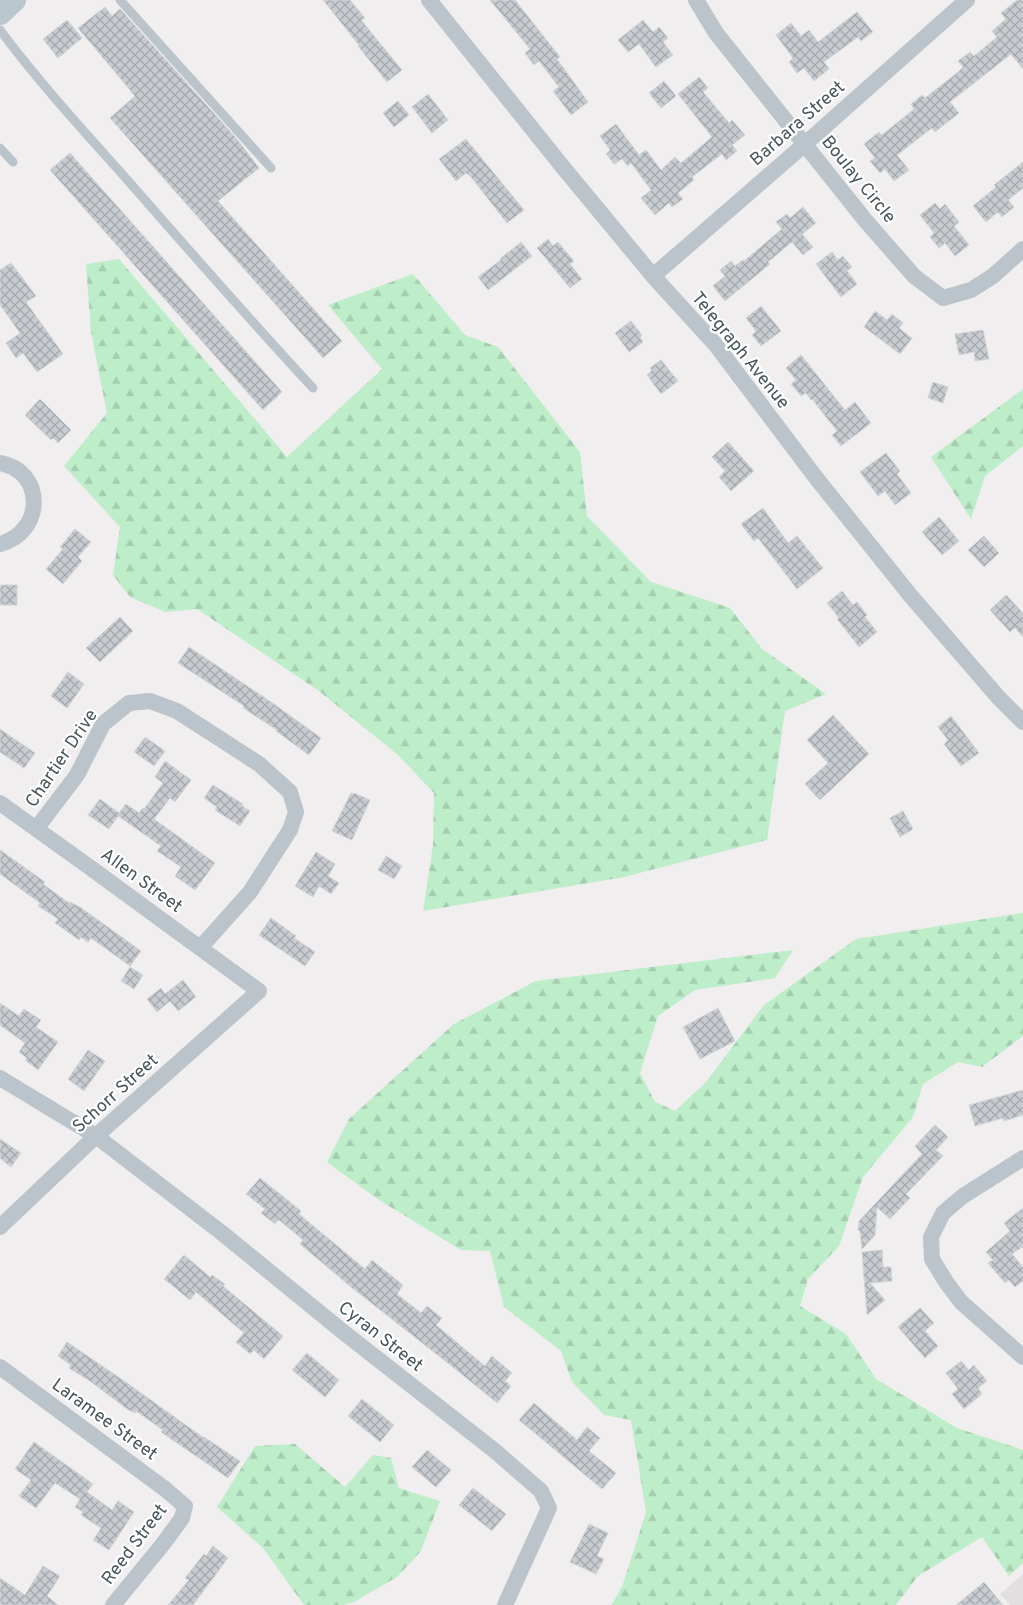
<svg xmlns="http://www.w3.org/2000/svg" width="1023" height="1605" font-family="Overpass,sans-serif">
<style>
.education{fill:#e1dfdf}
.forest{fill:url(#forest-firs)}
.building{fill:url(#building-cross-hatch);stroke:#d2d5d9}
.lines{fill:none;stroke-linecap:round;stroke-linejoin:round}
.service{stroke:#bac4ca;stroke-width:9}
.minor{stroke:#bac4ca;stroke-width:16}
.secondary{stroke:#bac7cf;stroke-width:24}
.labels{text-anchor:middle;stroke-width:4.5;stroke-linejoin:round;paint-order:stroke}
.street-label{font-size:18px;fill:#47545a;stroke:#fff}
</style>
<defs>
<pattern id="forest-firs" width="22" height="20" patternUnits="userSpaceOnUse" patternTransform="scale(1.25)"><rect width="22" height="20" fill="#beedc9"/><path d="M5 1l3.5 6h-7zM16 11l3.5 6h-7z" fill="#a5cdaf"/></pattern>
<pattern id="building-cross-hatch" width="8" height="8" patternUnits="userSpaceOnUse" patternTransform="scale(1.25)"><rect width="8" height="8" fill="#c8ccd0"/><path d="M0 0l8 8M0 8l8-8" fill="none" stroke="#a4a8ac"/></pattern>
</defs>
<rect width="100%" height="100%" fill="#f0eeee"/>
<!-- education -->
<path class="education" d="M1023 1574V1605H1010L1000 1594Z"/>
<!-- forest -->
<path class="forest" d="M119 259 287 457 382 369 328 305 413 274 465 335 498 347 580 452 587 516 651 582 730 608 762 649 826 694 785 711 767 840 624 877 423 911 433 845 434 793 398 755 319 691 197 609 165 612 130 597 113 575 120 527 64 466 107 413 91 332 86 264Z
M1023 389V446L985 476 971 519 931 457Z
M1023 913V1036L982 1067 958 1062 923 1084 913 1117 863 1177 839 1246 808 1279 800 1306 846 1334 876 1379 957 1428 1023 1450V1563L1009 1576 982 1537 918 1576 896 1605H612L623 1584 646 1512 631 1420 604 1415 572 1382 561 1351 504 1307 490 1251 461 1250 379 1200 327 1162 349 1119 454 1024 536 981 793 950 775 978 695 990 658 1016 640 1073 655 1102 675 1111 706 1082 764 1005 856 939Z
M295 1444 345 1487 373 1455 391 1458 399 1488 440 1501 421 1551 397 1577 354 1602 343 1605H304L263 1548 217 1507 255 1446Z"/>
<!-- building -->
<path class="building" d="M323 0H350L365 18 361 20 402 70 387 82 358 46 359 45Z
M490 0H515L560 57 557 59 588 102 571 115 553 91 559 87 539 61 534 65 525 53 530 49Z
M1017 0H1023V69L1011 54 950 102 959 113 935 132 932 128 897 155 909 170 894 181 885 169 880 173 870 161 875 158 864 144 879 132 882 135 914 109 911 104 922 95 925 98 957 73 963 67 958 61 970 52 974 56 997 37 992 31 1006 19 1001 13Z
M105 7 112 16 120 9 237 139 259 168 218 201 342 341 323 358 110 118 135 96 78 28Z
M857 12 873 32 861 41 858 37 824 62 829 69 814 81 804 68 797 73 789 62 793 58 776 35 791 23 801 36 809 30 818 42Z
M67 20 82 38 58 58 43 39Z
M643 20 653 32 659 27 668 38 663 42 673 55 656 67 639 44 628 52 618 40Z
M699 77 708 88 703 92 729 123 732 120 745 135 732 145 737 151 726 160 722 154 692 177 694 180 678 193 683 199 672 207 669 203 655 215 641 198 651 190 631 163 628 166 622 159 614 164 606 154 610 150 600 136 616 124 639 155 646 150 661 170 675 157 681 163 712 137 678 94Z
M664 81 676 96 661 108 649 93Z
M428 94 448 120 432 133 412 107Z
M398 101 409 115 394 127 383 113Z
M466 139 524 210 507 223 471 177 466 173 456 181 439 159Z
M70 153 282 392 263 410 50 170Z
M1023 162V188L1008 200 1014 207 1002 217 998 212 986 222 973 206 996 187 994 185Z
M935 203 940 209 945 204 959 222 954 226 969 245 955 256 945 243 939 248 930 237 934 233 920 215Z
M803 207 816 223 802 234 813 247 803 255 792 242 768 262 770 264 725 301 713 286 725 276 720 270 731 261 735 266 743 260 744 261 782 229 776 222 787 214 790 218Z
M548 239 553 246 558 242 574 261 570 264 582 279 570 288 537 248Z
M521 242 532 256 488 290 478 277 501 260 500 259Z
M832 252 838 260 843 256 852 267 847 271 857 284 841 297 816 264Z
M11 263 36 296 26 302 63 354 37 372 23 353 16 358 6 343 20 333 0 305V270Z
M761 306 781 331 761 346 752 335 756 331 746 318Z
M875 311 887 320 892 314 903 323 899 328 912 338 900 354 864 327Z
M631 321 642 335 640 338 643 342 629 352 615 333Z
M983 330 989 359 975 361 974 352 959 355 955 334Z
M801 355 845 410 855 402 871 423 841 446 832 435 837 431 812 399 811 400 806 393 801 396 791 384 796 380 786 368Z
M661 360 678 381 661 394 647 375 652 370 650 368Z
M933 382 948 387 943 403 928 398Z
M40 399 71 430 58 443 53 438 51 440 25 415Z
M728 442 754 471 731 491 719 477 725 471 712 457Z
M886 453 900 471 897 474 911 493 895 505 885 491 878 496 860 472Z
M763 508 788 543 797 536 823 568 797 589 758 538 754 541 741 524Z
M939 517 959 541 942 555 922 532Z
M75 529 91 542 78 557 82 561 63 584 46 569 63 549 60 547Z
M984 536 999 553 984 567 968 550Z
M0 585H17V605H0Z
M842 591 853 605 857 602 867 615 865 617 877 632 859 647 837 619 839 618 827 603Z
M1006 595 1023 613V637L1015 628 1010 632 990 610Z
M120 617 133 631 100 662 86 648Z
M189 647 274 704 321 738 309 755 276 731 277 730 243 708 244 706 178 663Z
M68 672 84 684 67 708 51 696Z
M833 715 869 754 820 800 805 784 828 763 807 740Z
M951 716 979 753 961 766 944 744 948 740 938 727Z
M0 729 35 753 24 768 0 752Z
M145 737 165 751 154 766 134 752Z
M165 761 191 780 175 802 170 798 154 819 215 863 195 890 175 876 181 867 157 851 161 846 118 816 109 829 88 815 100 799 119 813 126 804 139 813 143 808 144 809 163 783 155 777Z
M213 785 243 804 242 806 250 811 240 826 215 810 217 807 204 798Z
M351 793 353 794 354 793 370 800 352 840 332 831Z
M903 811 913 829 900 837 890 818Z
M0 850 45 882 43 884 69 903 70 902 80 907 141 951 130 966 91 938 88 942 81 937 79 940 55 923 58 919 38 906 40 903 0 874Z
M316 852 335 864 328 876 339 883 331 894 319 886 313 897 295 886Z
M386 856 402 866 394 879 378 870Z
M271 918 296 936 294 938 315 952 305 966 259 935Z
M130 967 143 975 134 989 121 981Z
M183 980 196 997 178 1011 170 1001 157 1012 147 999 161 988 165 994Z
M0 1003 19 1016 24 1009 27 1011 41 1020 36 1027 58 1042 38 1070 25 1060 27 1058 19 1052 25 1043 0 1025Z
M718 1008 735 1041 700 1059 683 1027Z
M88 1050 105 1061 84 1091 68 1079Z
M1023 1090V1115L1004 1121 1003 1118 975 1126 969 1105Z
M935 1125 948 1137 936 1150 943 1156 906 1194 910 1198 890 1219 877 1207 875 1235 862 1249 860 1231 858 1230 859 1221 922 1154 915 1146Z
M0 1139 21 1153 11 1167 0 1158Z
M260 1178 301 1211 299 1214 365 1269 372 1260 403 1285 397 1294 421 1313 427 1306 442 1318 436 1325 485 1366 492 1356 512 1373 505 1381 511 1386 497 1403 454 1368 351 1287 300 1244 303 1240 279 1220 275 1224 261 1213 265 1209 246 1194Z
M1023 1208V1249L1022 1247 1012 1254 1023 1267V1281L1015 1287 1009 1280 1005 1283 988 1263 993 1260 986 1252 1010 1231 1004 1223Z
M882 1250 883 1267H891L892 1281 870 1283 885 1300 867 1315 862 1252Z
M184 1255 210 1277 212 1275 225 1284 223 1286 283 1336 264 1359 254 1350 250 1354 236 1342 244 1333 196 1292 190 1300 164 1279Z
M920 1308 934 1323 925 1331 938 1346 925 1358 898 1327Z
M67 1342 127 1383 204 1438V1437L240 1461 228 1478 161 1432 163 1430 136 1411 135 1413 127 1409 90 1381 69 1368 71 1365 58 1356Z
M307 1353 339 1380 325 1397 292 1370Z
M961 1361 969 1370 974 1365 987 1381 978 1388 982 1394 964 1409 952 1394 958 1389 946 1373Z
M362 1399 394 1425 380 1442 348 1416Z
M534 1403 577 1440 587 1427 600 1438 589 1451 616 1473 602 1489 519 1420Z
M34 1442 93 1484 87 1492 112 1510 118 1501 134 1512 109 1550 93 1540 101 1528 81 1515 83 1512 75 1507 80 1499 55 1483 36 1508 19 1496 31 1480 15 1469Z
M427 1450 451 1470 436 1487 412 1467Z
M473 1488 506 1514 492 1531 459 1505Z
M589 1524 608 1533 597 1556 604 1559 596 1574 570 1562Z
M213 1546 228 1558 193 1605H168L189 1580 185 1578 204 1554 206 1556Z
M43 1566 60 1576 47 1596 58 1605H0V1578L25 1595Z
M984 1582 1003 1605H956Z"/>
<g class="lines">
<!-- service -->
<path class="service" d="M120 0 271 168
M0 30C38 81 81 128 123 175 186 247 248 318 313 388
M0 148 13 162"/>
<!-- minor -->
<path class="minor" d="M429 0 562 166 653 276 715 344 817 479 910 595 998 697 1023 722
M696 0 716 33 865 220 914 276 943 298 971 290 993 276 1023 249
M653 276 805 144 967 0
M0 463C45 471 45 532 0 544
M0 803 88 866 259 991 96 1136 0 1227
M36 829 77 775 103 724 129 703 150 701 177 711 259 764 290 792 296 812 290 830 250 892 200 948
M0 1078 96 1136 222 1233 342 1331 495 1451 541 1491 549 1508 505 1605
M1023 1158 963 1196 943 1213 931 1237 932 1259 946 1282 961 1302 1023 1357
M0 1367 165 1489 185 1506 182 1518 163 1544 113 1605"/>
<!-- secondary -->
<path class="secondary" d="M0 13 14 0"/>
</g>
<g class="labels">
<!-- street labels -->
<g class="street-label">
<text transform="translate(797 123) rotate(-41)" y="6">Barbara Street</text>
<text transform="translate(859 179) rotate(51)" y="6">Boulay Circle</text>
<text transform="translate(741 350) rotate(51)" y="6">Telegraph Avenue</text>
<text transform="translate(61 758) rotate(-56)" y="6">Chartier Drive</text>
<text transform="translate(142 880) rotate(36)" y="6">Allen Street</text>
<text transform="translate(115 1093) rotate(-42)" y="6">Schorr Street</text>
<text transform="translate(381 1336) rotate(38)" y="6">Cyran Street</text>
<text transform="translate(105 1419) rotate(36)" y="6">Laramee Street</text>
<text transform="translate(134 1544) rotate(-53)" y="6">Reed Street</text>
</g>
</g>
</svg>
